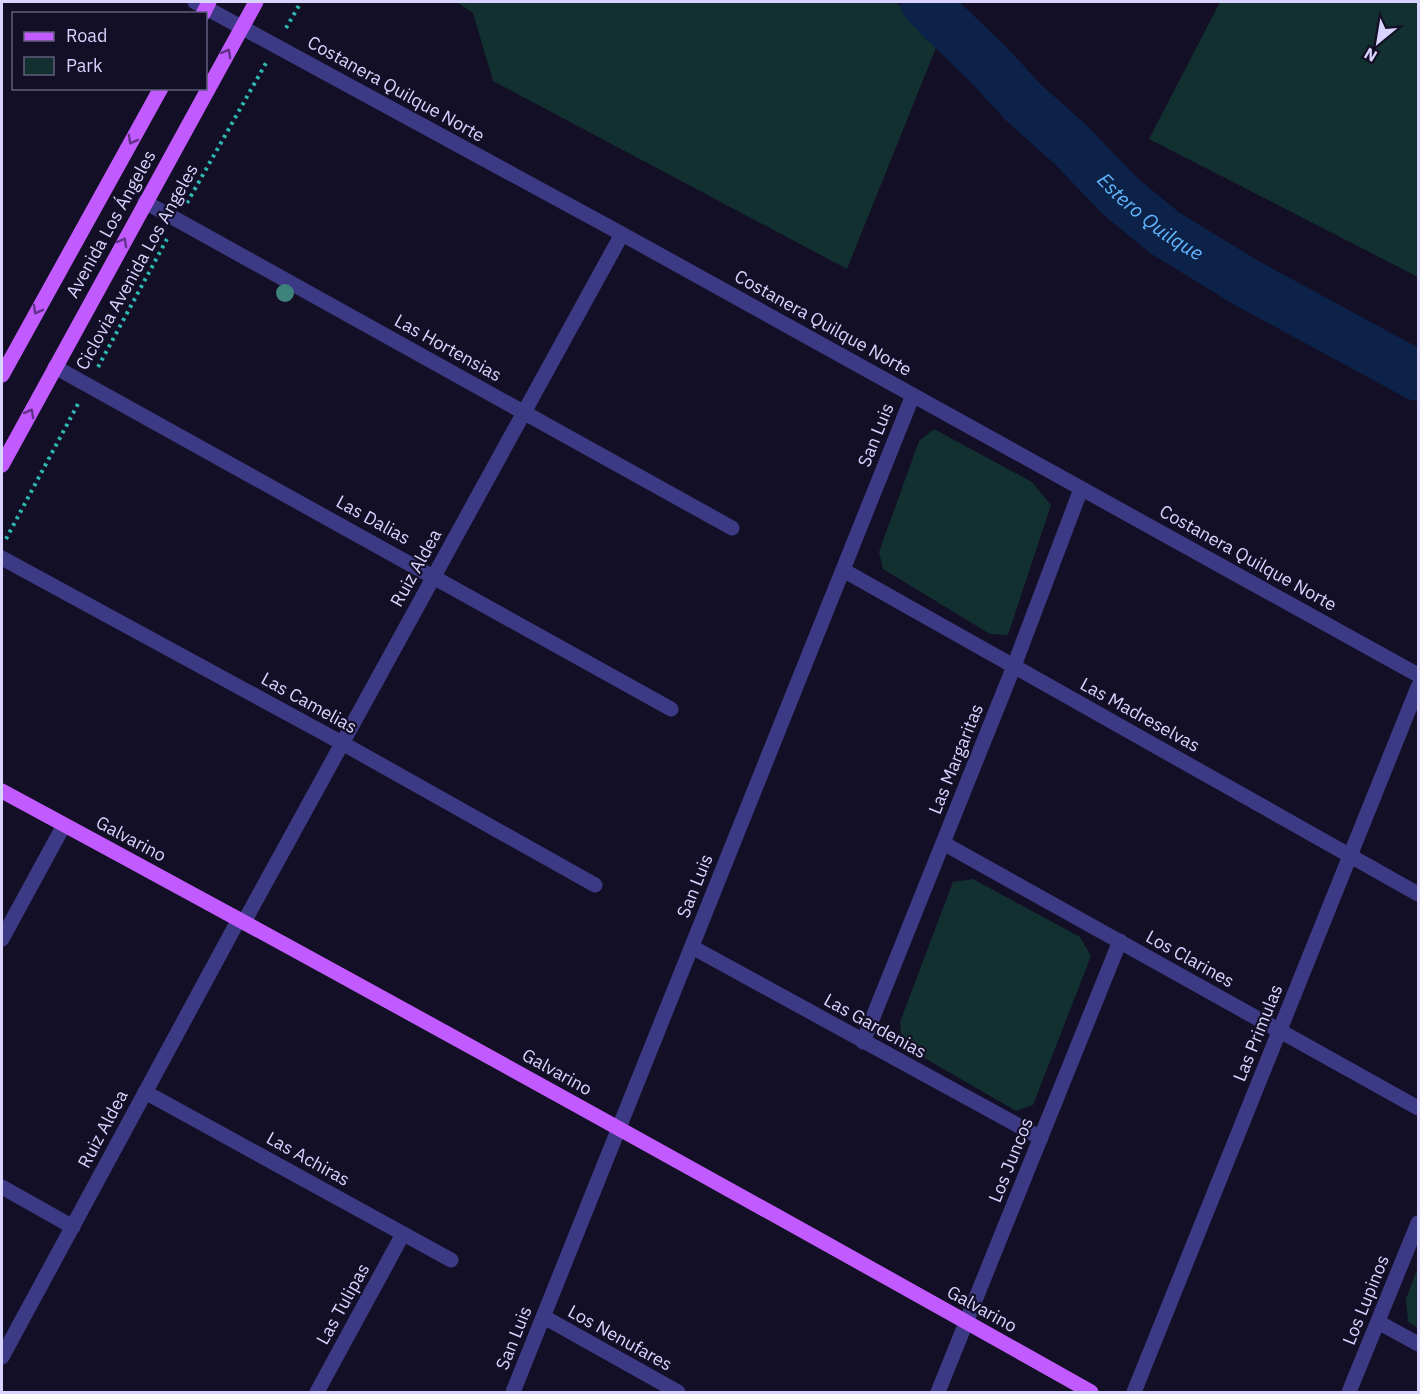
<svg xmlns="http://www.w3.org/2000/svg" width="1420" height="1394" font-family="'IBM Plex Sans',sans-serif">
<style>
.green{fill:#12302f}
.lines{fill:none;stroke-linecap:round;stroke-linejoin:round}
.river{stroke:#0c2248;stroke-width:50}
.path{stroke:#2fb8b0;stroke-width:4;stroke-dasharray:3 4.5;stroke-linecap:butt}
.minor{stroke:#3d3a85;stroke-width:15}
.major{stroke:#c25bff;stroke-width:15}
.tree{fill:#3d827b}
.oneway{stroke:#623188}
.labels{text-anchor:middle;stroke-width:4.5;stroke-linejoin:round;paint-order:stroke}
.street-label{font-size:18px;fill:#d9d4ff;stroke:#130f26}
.water-label{font-size:20px;font-style:italic;fill:#62b6ff;stroke:#130f26}
</style>
<rect width="100%" height="100%" fill="#130f26"/>
<!-- green -->
<path class="green" d="M457 2H896L938 43 847 269 493 81 473 13Z
M1220 2H1418V277L1149 139Z
M934 429 1032 482 1051 505 1008 635 990 634 883 569 879 552 919 441Z
M973 879 1080 937 1091 956 1033 1105 1016 1111 902 1045 900 1022 953 882Z
M1418 1267V1328L1408 1322 1406 1299Z"/>
<g class="lines">
<!-- river -->
<path class="river" id="s1" d="M925 2 940 18 987 63 1024 103 1071 145 1121 197 1165 233 1245 282 1418 376"/>
<!-- path -->
<path class="path" d="M286 28 301 2
M187 203 266 63
M98 367 167 239
M6 539 79 402"/>
<!-- minor -->
<path class="minor" d="M195 2 622 234 1418 675
M145 202 732 528
M55 367 671 709
M2 558 342 743 595 885
M843 570 1418 894
M943 843 1418 1108
M244 922 622 234
M2 939 64 825
M692 947 1041 1138
M863 1042 1014 666 1081 489
M145 1092 451 1260
M2 1187 73 1227
M544 1317 678 1392
M1378 1322 1418 1344
M2 1357 239 919
M317 1392 403 1234
M513 1392 913 395
M938 1392 1120 941
M1134 1392 1418 687
M1349 1392 1418 1223"/>
<!-- major -->
<path class="major" d="M203 14 209 2
M2 375 161 88
M2 465 256 2
M2 791C367 988 730 1189 1091 1392"/>
</g>
<!-- trees -->
<circle class="tree" cx="285" cy="293" r="9"/>
<!-- one-way arrows -->
<defs><path id="oneway-chevron" d="M-2-3.5L2.5 0L-2 3.5" fill="none" stroke-width="1.6" stroke-linecap="round" stroke-linejoin="round" transform="scale(1.5)"/></defs>
<g class="oneway">
<use href="#oneway-chevron" transform="translate(227 53) rotate(-61)"/>
<use href="#oneway-chevron" transform="translate(132 140) rotate(119)"/>
<use href="#oneway-chevron" transform="translate(123 242) rotate(-61)"/>
<use href="#oneway-chevron" transform="translate(37 310) rotate(119)"/>
<use href="#oneway-chevron" transform="translate(30 413) rotate(-61)"/>
</g>
<g class="labels">
<!-- street labels -->
<g class="street-label">
<text transform="translate(396 89) rotate(29)" y="6">Costanera Quilque Norte</text>
<text transform="translate(111 224) rotate(-61)" y="6">Avenida Los Ángeles</text>
<text transform="translate(137 267) rotate(-61)" y="6">Ciclovia Avenida Los Angeles</text>
<text transform="translate(823 323) rotate(29)" y="6">Costanera Quilque Norte</text>
<text transform="translate(448 348) rotate(29)" y="6">Las Hortensias</text>
<text transform="translate(876 435) rotate(-68)" y="6">San Luis</text>
<text transform="translate(373 520) rotate(29)" y="6">Las Dalias</text>
<text transform="translate(1248 558) rotate(29)" y="6">Costanera Quilque Norte</text>
<text transform="translate(416 568) rotate(-61)" y="6">Ruiz Aldea</text>
<text transform="translate(309 703) rotate(29)" y="6">Las Camelias</text>
<text transform="translate(1140 715) rotate(29)" y="6">Las Madreselvas</text>
<text transform="translate(956 759) rotate(-68)" y="6">Las Margaritas</text>
<text transform="translate(131 839) rotate(28)" y="6">Galvarino</text>
<text transform="translate(695 886) rotate(-68)" y="6">San Luis</text>
<text transform="translate(1190 959) rotate(29)" y="6">Los Clarines</text>
<text transform="translate(875 1026) rotate(29)" y="6">Las Gardenias</text>
<text transform="translate(1258 1033) rotate(-68)" y="6">Las Primulas</text>
<text transform="translate(557 1072) rotate(29)" y="6">Galvarino</text>
<text transform="translate(103 1129) rotate(-62)" y="6">Ruiz Aldea</text>
<text transform="translate(308 1159) rotate(29)" y="6">Las Achiras</text>
<text transform="translate(1011 1160) rotate(-68)" y="6">Los Juncos</text>
<text transform="translate(1366 1300) rotate(-68)" y="6">Los Lupinos</text>
<text transform="translate(343 1304) rotate(-61)" y="6">Las Tulipas</text>
<text transform="translate(982 1309) rotate(29)" y="6">Galvarino</text>
<text transform="translate(514 1338) rotate(-68)" y="6">San Luis</text>
<text transform="translate(620 1338) rotate(29)" y="6">Los Nenufares</text>
</g>
<!-- water labels -->
<g class="water-label">
<text dy="7" stroke="none"><textPath href="#s1" startOffset="312">Estero Quilque</textPath></text>
</g>
</g>
<!-- border -->
<rect width="1420" height="1394" fill="none" stroke="#d9d4ff" stroke-width="6"/>
<!-- legend -->
<rect x="12" y="12" width="195" height="78" fill="#130f26" stroke="#625e7d" stroke-width="1.5"/>
<rect x="24" y="32" width="30" height="9" fill="#c25bff" stroke="#625e7d" stroke-width="1.5"/>
<text x="66" y="42" font-size="18" fill="#d9d4ff">Road</text>
<rect x="24" y="57" width="30" height="18" fill="#12302f" stroke="#625e7d" stroke-width="1.5"/>
<text x="66" y="72" font-size="18" fill="#d9d4ff">Park</text>
<!-- north arrow -->
<g transform="translate(1378 42) rotate(210)" stroke="#130f26" stroke-width="4.5" paint-order="stroke">
<path d="M0-4.5L10 22L0 15L-10 22Z" fill="#d9d4ff"/>
<text y="-9" font-size="16" font-weight="bold" text-anchor="middle" fill="#d9d4ff">N</text>
</g>
</svg>
